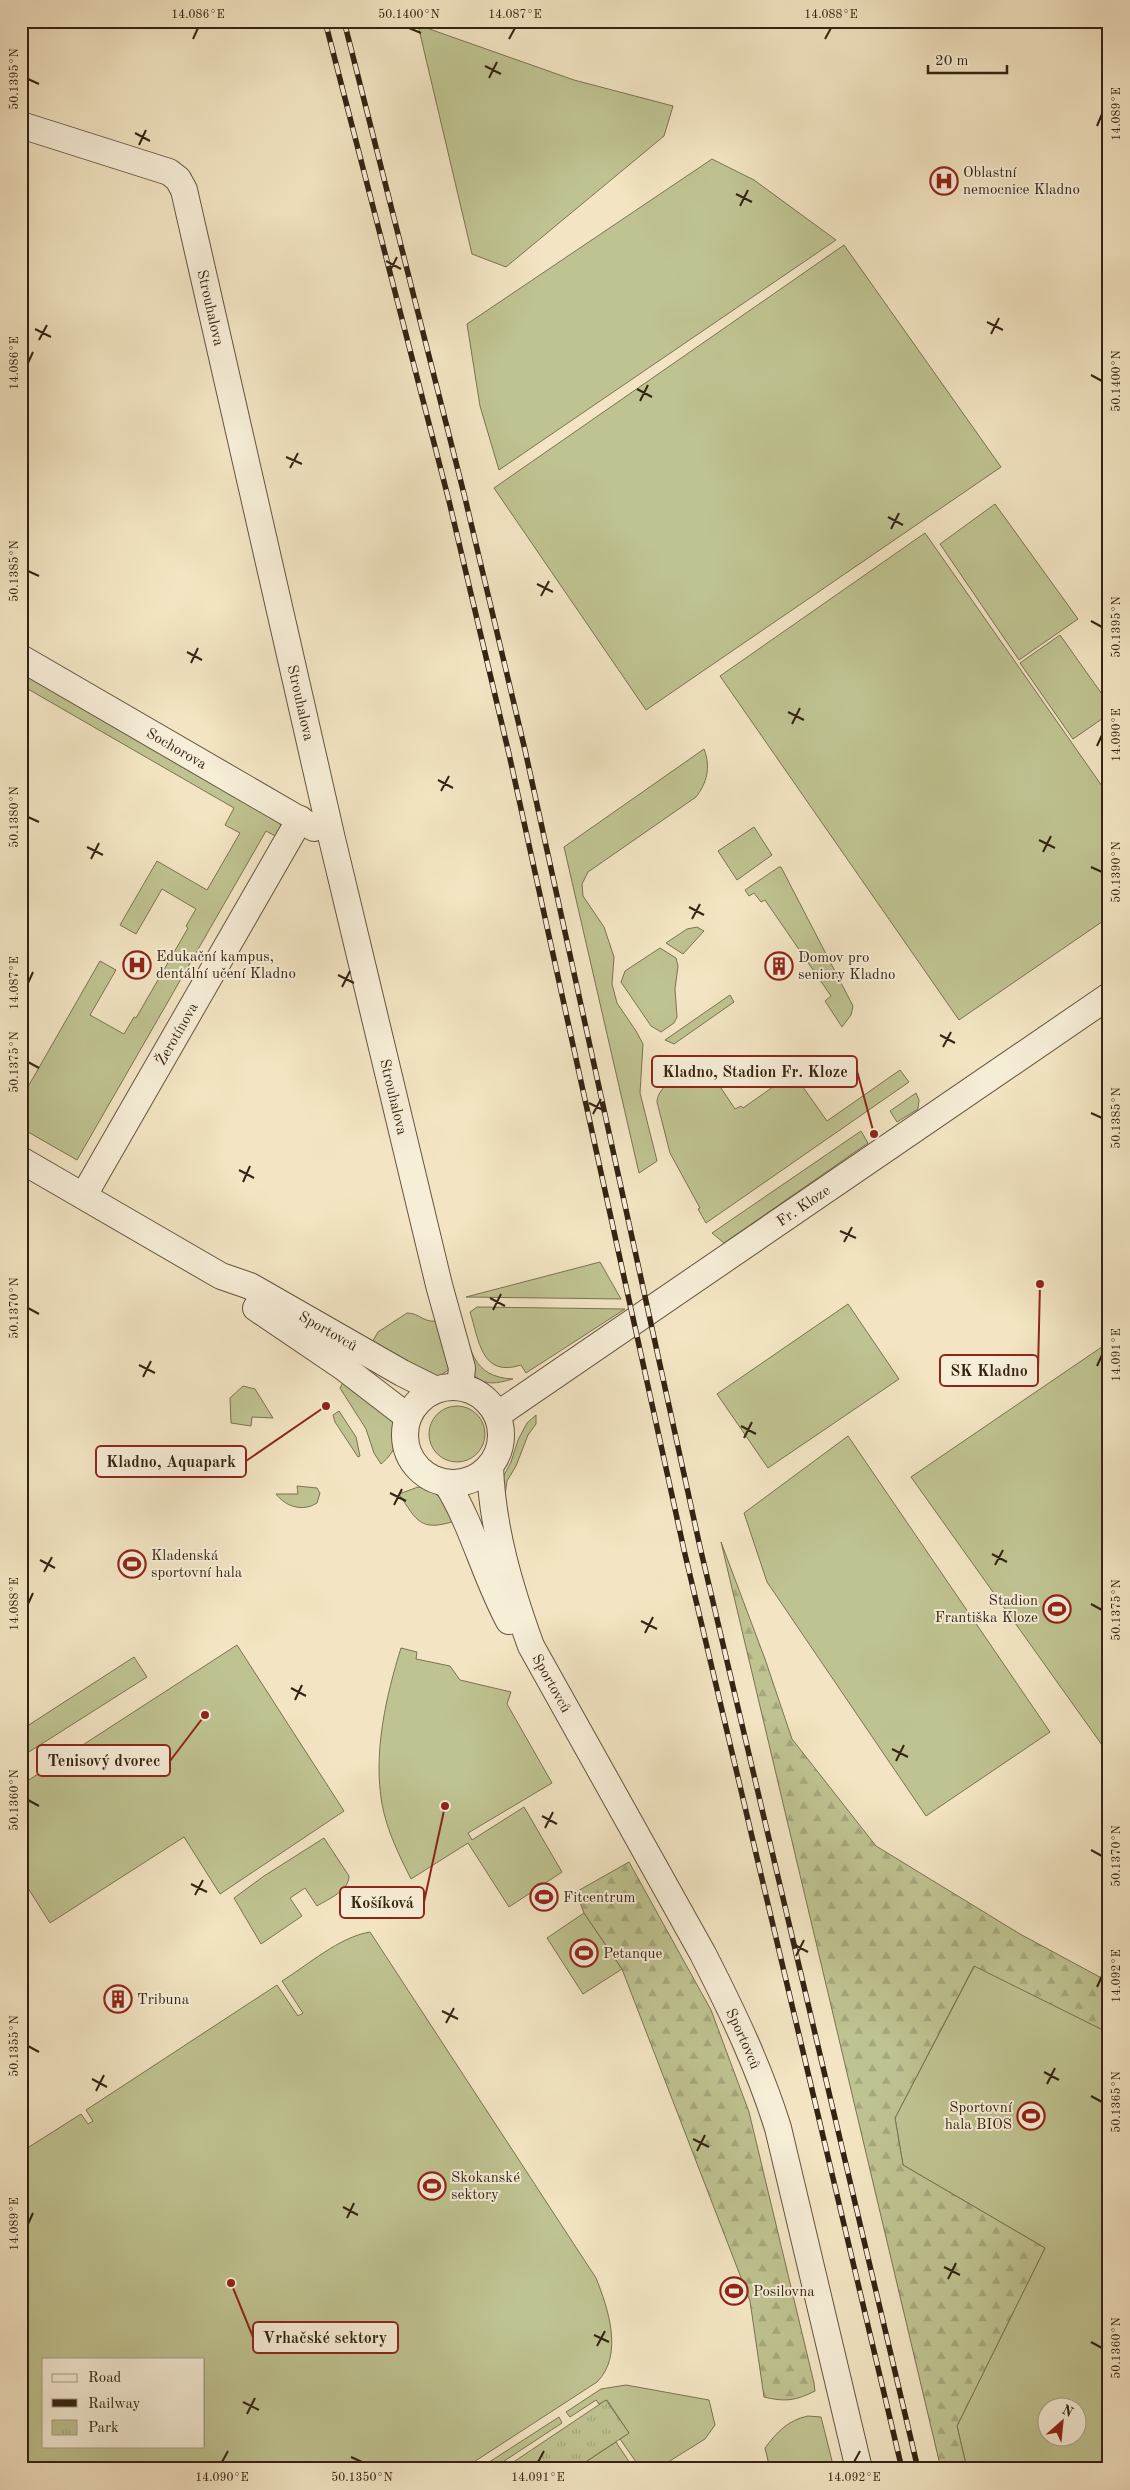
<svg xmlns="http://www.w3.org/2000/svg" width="1130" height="2490" font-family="'Old Standard TT',serif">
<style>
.grass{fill:#bfc391;stroke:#7a7352;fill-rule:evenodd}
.forest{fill:url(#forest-firs);stroke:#7a7352}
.park{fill:url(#park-tufts);stroke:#7a7352}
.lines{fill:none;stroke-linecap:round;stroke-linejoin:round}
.minor-casing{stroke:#64543f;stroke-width:28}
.minor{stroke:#f7eed8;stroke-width:26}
.rail-casing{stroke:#342313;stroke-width:5.5}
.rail{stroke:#f7eed8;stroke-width:4;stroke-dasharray:11;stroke-linecap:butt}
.ticks{fill:none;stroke:#342313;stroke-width:2}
.labels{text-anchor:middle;stroke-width:4;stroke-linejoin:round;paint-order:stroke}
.poi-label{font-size:15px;fill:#342313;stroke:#f7eed8;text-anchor:start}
.street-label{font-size:15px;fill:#342313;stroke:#f7eed8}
.leader{fill:none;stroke:#8f2418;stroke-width:2}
.callout-dot{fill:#8f2418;stroke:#f7eed8;stroke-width:2}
.callout{fill:#f7eed8;stroke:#8f2418;stroke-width:2}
.callout-label{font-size:16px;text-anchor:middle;font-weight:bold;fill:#342313}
.neatline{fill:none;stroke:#342313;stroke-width:2}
.ticks-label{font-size:12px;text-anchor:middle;fill:#342313}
</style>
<defs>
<pattern id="forest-firs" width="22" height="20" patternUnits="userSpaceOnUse" patternTransform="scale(1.25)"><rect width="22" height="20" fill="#bfc391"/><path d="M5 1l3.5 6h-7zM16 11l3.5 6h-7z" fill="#a5a77c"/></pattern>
<pattern id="park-tufts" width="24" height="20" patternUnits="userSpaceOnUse" patternTransform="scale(1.25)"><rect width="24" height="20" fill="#bfc391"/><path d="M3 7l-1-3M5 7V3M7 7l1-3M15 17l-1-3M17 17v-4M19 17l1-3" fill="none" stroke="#a5a77c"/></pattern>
</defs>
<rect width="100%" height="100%" fill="#f3e5c3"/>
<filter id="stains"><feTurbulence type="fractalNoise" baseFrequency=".004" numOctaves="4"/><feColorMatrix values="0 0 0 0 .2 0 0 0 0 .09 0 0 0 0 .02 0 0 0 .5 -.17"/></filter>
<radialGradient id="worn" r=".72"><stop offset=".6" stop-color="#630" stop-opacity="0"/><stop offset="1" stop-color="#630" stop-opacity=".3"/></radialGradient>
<!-- grass -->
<path class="grass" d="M418 25 574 80 673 106 664 136 506 267 472 254Z
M712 159 754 180 836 240 499 470 480 406 467 324Z
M844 245 1001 467 646 710 494 488Z
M995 504 1078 619 1019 660 940 544Z
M925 533 1109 796V917L959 1020 720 676Z
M1060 635 1109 704V714L1073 739 1020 663Z
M21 671 278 820 281 826 279 838 266 831 77 1160 21 1128V1099L100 961 116 970 90 1015 124 1034 134 1017 136 1018 188 928 186 926 196 909 162 889 136 934 120 925 157 861 207 890 240 833 225 825 234 808 21 685Z
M704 749C711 767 707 783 696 797L588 872 582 884 583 896 604 927 614 957 612 984 617 1003 636 1031 643 1044 640 1093 657 1161 639 1173 564 847Z
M754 827 772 855 737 880 718 851Z
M779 867H781L853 1006 851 1015 842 1027 825 1001 831 996 765 900 761 902 754 893 749 896 745 890Z
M697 927 704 931 683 954 666 943 687 929Z
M660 948 676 958 678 966 675 989 677 1017 674 1023 661 1032 651 1026 621 982 625 971Z
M730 995 734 1002 674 1044 665 1040Z
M703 1061 735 1109 741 1106 743 1108 793 1073 827 1121 900 1070 909 1082 706 1223 698 1209 700 1208 670 1153 657 1102C657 1084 689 1070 703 1061Z
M916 1093 919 1100 918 1109 897 1122 890 1111Z
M861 1131 868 1143 724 1243 712 1233Z
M600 1262 621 1299 466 1297Z
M848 1304 899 1379 768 1468 717 1394Z
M477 1307 625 1309 526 1373 521 1365C481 1378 479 1340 470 1312Z
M407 1313C421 1313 424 1325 441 1320L451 1368 438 1377 371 1344 378 1332Z
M460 1315C471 1348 471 1377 513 1379 498 1383 484 1387 473 1374Z
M1109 1342V1740L1102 1745 911 1477Z
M345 1379 395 1419C400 1438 396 1452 381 1464L374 1453 366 1429 340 1388Z
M243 1386 255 1389 273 1418 252 1417 251 1426 231 1423 230 1398Z
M429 1434a28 28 0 1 1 56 0a28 28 0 1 1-56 0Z
M339 1411 356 1437 360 1456 358 1457 335 1422 333 1415Z
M536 1415V1424L528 1435 516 1466 507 1481 504 1503 502 1479 511 1462 518 1440 527 1423Z
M848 1436 1050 1732 926 1816 767 1582 744 1513Z
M297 1486 317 1488 320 1493 317 1503C303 1512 286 1507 276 1494H298Z
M418 1487C439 1490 446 1504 455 1521 420 1532 417 1521 399 1494Z
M237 1645 344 1811 220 1894 184 1837 50 1923 21 1877V1785Z
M401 1648 417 1652 416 1659 450 1666 460 1680 511 1692 507 1704 552 1783 468 1833 472 1840 524 1807 562 1872 509 1907 468 1843 411 1879C399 1855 387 1831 382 1804 373 1753 386 1696 401 1648Z
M134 1657 147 1677 21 1757V1730Z
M324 1838 349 1876C349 1891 328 1899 317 1906L305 1888 290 1898 302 1916 261 1944 234 1898 264 1876Z
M584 1913 622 1969 583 1994 547 1938Z
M370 1932 596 2278C608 2308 624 2355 597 2382L463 2469H21V2152L81 2114 88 2124 93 2121 86 2110 277 1985 298 2016 303 2013 282 1981C308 1965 339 1937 370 1932ZM44 2359H204V2446H44Z
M975 1965 1109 2033V2469H967L957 2426 1045 2248 903 2165 895 2118ZM1048 2408H1078V2438H1048Z
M626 2385 709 2400 715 2425 705 2439 657 2469H641L620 2439 629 2433 607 2400 599 2404 596 2400 570 2417 566 2412 601 2389Z
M808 2416 821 2417 834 2469H770L765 2448C777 2432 788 2420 808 2416Z
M559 2417 562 2423 492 2469H485L483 2466Z
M616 2442 634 2469H575Z"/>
<!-- forest -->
<path class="forest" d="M721 1542 765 1659 792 1739 876 1846 1020 1934 1109 1982V2033L974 1966 895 2118 903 2165 1045 2248 957 2426 967 2469H941Z
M629 1862 711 2010 749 2112 814 2383 815 2391C795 2401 785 2402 764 2397L750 2301 622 1969 584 1913 576 1892Z"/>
<!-- park -->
<path class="park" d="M606 2400 629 2433 575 2469H503Z"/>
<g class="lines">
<!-- minor casing -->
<g class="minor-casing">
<g id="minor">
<path id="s1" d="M21 125 169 172 178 179 184 190 332 839 439 1285 462 1368 460 1387"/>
<path id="s2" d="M21 658 314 828"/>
<path id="s3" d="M21 1160 221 1276 250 1286 402 1373 436 1390"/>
<path id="s4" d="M84 1195 300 819"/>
<path d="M256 1308 343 1367 408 1417"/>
<circle cx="453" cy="1435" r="48"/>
<path id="s5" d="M497 1415 1109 996"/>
<path id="s6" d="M490 1466C492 1528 510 1588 531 1646L703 1954C732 2011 759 2067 778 2128L859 2469"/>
<path d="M447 1484C473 1526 485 1577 509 1621"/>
</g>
</g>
<!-- minor -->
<use href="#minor" class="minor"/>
<!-- rail casing -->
<g class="rail-casing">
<path id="rail" d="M325 21 449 501 509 754 684 1550 902 2469
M344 21 465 498 525 750 700 1547 918 2469"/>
</g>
<!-- rail -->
<use href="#rail" class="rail"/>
</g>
<!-- ticks -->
<path class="ticks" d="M409 28 421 33M193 39 198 28M509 39 515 28M825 39 831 28M485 66 501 74M489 78 497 62M28 79 39 84M1097 126 1102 114M135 133 150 141M139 145 146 130M736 194 752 202M740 206 748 190M386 261 401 269M389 273 397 257M987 322 1003 330M35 329 51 337M991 334 999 318M39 340 47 325M28 363 33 352M1091 375 1102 381M637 389 652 397M640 401 648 385M286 457 302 464M290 468 298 453M888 517 903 525M891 529 899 513M28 571 39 576M537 584 553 592M541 596 549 581M1091 621 1102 627M187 652 202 660M191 663 198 648M788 712 804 720M792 724 800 708M1097 746 1102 735M438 780 453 788M441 791 449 776M28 817 39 822M1039 840 1055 848M87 847 103 855M1043 852 1051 836M91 859 99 843M1091 867 1102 872M689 907 704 915M692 919 700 904M338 975 354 983M28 983 33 972M342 987 350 971M940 1035 955 1043M943 1047 951 1032M28 1062 39 1068M589 1103 605 1111M1091 1113 1102 1118M593 1114 601 1099M239 1170 254 1178M243 1182 250 1166M840 1231 856 1238M844 1242 852 1227M490 1298 505 1306M28 1308 39 1314M493 1310 501 1294M139 1365 155 1373M1097 1366 1102 1355M143 1377 151 1361M741 1426 756 1434M744 1438 752 1422M390 1493 406 1501M394 1505 402 1489M992 1554 1007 1562M40 1560 55 1568M995 1565 1003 1550M44 1572 52 1557M28 1604 33 1593M1091 1604 1102 1610M641 1621 657 1629M645 1633 653 1617M291 1688 306 1696M295 1700 302 1685M892 1749 908 1757M896 1761 904 1745M28 1800 39 1806M542 1816 557 1824M545 1828 553 1812M1091 1850 1102 1856M191 1884 207 1892M195 1895 203 1880M793 1944 808 1952M796 1956 804 1940M1097 1987 1102 1976M442 2011 458 2019M446 2023 454 2008M28 2046 39 2052M1044 2072 1059 2080M92 2079 107 2087M1047 2084 1055 2068M96 2091 104 2075M1091 2096 1102 2102M693 2139 709 2147M697 2151 705 2135M343 2207 358 2215M347 2218 354 2203M28 2224 33 2213M944 2267 960 2275M948 2279 956 2263M594 2335 609 2342M1091 2342 1102 2348M597 2346 605 2331M243 2402 259 2410M247 2414 255 2398M351 2457 362 2462M222 2462 228 2451M538 2462 544 2451M854 2462 860 2451"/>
<!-- icons -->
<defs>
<g id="hospital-ring" transform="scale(1.4375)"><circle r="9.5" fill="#f7eed8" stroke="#8f2418" stroke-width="1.5"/><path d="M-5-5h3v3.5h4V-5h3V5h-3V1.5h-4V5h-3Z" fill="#8f2418"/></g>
<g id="building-ring" transform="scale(1.4375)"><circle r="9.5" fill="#f7eed8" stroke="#8f2418" stroke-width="1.5"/><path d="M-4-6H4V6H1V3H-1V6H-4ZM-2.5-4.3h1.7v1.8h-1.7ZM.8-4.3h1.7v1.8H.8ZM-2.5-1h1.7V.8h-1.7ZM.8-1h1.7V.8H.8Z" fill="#8f2418"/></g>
<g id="stadium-ring" transform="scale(1.4375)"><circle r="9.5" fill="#f7eed8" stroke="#8f2418" stroke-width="1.5"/><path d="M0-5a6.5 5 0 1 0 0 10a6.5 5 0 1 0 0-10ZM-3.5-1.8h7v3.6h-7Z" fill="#8f2418"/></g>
</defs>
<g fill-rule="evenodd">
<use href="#hospital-ring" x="944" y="181"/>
<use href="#hospital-ring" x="137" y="965"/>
<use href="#building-ring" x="779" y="966"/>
<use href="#stadium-ring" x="132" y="1564"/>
<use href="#stadium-ring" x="1057" y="1609"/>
<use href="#stadium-ring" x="544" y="1897"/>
<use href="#stadium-ring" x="584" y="1953"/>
<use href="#building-ring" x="118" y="1999"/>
<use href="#stadium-ring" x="1031" y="2116"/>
<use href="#stadium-ring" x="432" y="2186"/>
<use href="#stadium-ring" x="734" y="2291"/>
</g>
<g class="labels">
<!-- poi labels -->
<g class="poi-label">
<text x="963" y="177">Oblastní<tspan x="963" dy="17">nemocnice Kladno</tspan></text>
<text x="156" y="961">Edukační kampus,<tspan x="156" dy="17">dentální učení Kladno</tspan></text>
<text x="798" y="962">Domov pro<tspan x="798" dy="17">seniory Kladno</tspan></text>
<text x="151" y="1560">Kladenská<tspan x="151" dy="17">sportovní hala</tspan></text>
<text x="1038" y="1605" text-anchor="end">Stadion<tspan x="1038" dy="17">Františka Kloze</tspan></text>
<text x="563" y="1902">Fitcentrum</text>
<text x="603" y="1958">Petanque</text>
<text x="137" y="2004">Tribuna</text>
<text x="1012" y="2112" text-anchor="end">Sportovní<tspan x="1012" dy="17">hala BIOS</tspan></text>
<text x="451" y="2182">Skokanské<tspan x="451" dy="17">sektory</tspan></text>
<text x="753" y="2296">Posilovna</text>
</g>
<!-- street labels -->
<g class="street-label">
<text dy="5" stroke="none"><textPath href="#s1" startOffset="300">Strouhalova</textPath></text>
<text dy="5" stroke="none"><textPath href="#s1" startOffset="705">Strouhalova</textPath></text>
<text dy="5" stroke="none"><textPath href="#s2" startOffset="180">Sochorova</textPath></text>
<text dy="5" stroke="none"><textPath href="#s4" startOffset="186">Žerotínova</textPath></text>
<text dy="5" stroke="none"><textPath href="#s1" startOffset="1110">Strouhalova</textPath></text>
<text dy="5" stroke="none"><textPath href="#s5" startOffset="371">Fr. Kloze</textPath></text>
<text dy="5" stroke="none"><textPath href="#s3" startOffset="352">Sportovců</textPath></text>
<text dy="5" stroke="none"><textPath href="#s6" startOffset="228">Sportovců</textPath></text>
<text dy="5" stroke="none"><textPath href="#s6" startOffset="632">Sportovců</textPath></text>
</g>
</g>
<!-- callouts -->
<path class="leader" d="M874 1134L857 1071M1040 1284L1038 1370M326 1406L246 1461M205 1715L170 1761M445 1806L424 1902M231 2283L253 2337"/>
<g class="callout-dot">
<circle cx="874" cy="1134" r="5"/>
<circle cx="1040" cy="1284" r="5"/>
<circle cx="326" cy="1406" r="5"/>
<circle cx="205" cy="1715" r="5"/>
<circle cx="445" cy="1806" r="5"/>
<circle cx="231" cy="2283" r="5"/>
</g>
<g class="callout">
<rect x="652" y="1056" width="205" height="31" rx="5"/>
<rect x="940" y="1355" width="98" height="31" rx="5"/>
<rect x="96" y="1446" width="150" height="31" rx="5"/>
<rect x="37" y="1745" width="133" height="31" rx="5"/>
<rect x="340" y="1887" width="84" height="31" rx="5"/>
<rect x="253" y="2322" width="145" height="31" rx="5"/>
</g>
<g class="callout-label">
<text x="755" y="1077">Kladno, Stadion Fr. Kloze</text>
<text x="989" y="1376">SK Kladno</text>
<text x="171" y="1467">Kladno, Aquapark</text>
<text x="104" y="1766">Tenisový dvorec</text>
<text x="382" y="1908">Košíková</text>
<text x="325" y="2343">Vrhačské sektory</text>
</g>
<!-- margin -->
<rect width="1130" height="2490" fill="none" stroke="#f3e5c3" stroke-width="55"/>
<!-- legend -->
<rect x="42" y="2358" width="162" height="90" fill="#f7eed8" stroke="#a99d89"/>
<rect x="52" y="2374" width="25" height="8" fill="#f7eed8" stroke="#a99d89"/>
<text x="88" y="2382" font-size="15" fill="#342313">Road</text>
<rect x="52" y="2399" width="25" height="8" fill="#342313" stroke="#a99d89"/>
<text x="88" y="2408" font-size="15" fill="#342313">Railway</text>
<rect x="52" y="2420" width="25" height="15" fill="url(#park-tufts)" stroke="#a99d89"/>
<text x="88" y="2432" font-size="15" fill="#342313">Park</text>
<!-- north arrow -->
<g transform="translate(1062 2422) rotate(27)"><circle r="24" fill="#f7eed8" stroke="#a99d89"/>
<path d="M0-4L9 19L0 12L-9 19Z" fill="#8f2418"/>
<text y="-8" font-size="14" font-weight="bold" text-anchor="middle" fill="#342313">N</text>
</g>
<!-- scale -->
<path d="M928 65v8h79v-8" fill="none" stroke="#342313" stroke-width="2.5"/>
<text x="935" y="65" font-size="15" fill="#342313" stroke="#f7eed8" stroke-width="4" paint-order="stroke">20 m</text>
<rect x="28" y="28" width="1074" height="2434" class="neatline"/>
<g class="ticks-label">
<text x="198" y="18">14.086°E</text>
<text x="409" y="18">50.1400°N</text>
<text x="515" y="18">14.087°E</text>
<text x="831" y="18">14.088°E</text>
<text transform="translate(14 79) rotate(-90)" y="4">50.1395°N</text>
<text transform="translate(1116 114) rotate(-90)" y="4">14.089°E</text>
<text transform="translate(14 363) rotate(-90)" y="4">14.086°E</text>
<text transform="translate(1116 381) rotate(-90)" y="4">50.1400°N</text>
<text transform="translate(14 571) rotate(-90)" y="4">50.1385°N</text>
<text transform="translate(1116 627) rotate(-90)" y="4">50.1395°N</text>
<text transform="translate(1116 735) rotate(-90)" y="4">14.090°E</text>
<text transform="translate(14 817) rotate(-90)" y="4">50.1380°N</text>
<text transform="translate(1116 872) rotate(-90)" y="4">50.1390°N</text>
<text transform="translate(14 983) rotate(-90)" y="4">14.087°E</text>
<text transform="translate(14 1062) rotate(-90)" y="4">50.1375°N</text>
<text transform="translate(1116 1118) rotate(-90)" y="4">50.1385°N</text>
<text transform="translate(14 1308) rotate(-90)" y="4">50.1370°N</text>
<text transform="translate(1116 1355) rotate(-90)" y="4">14.091°E</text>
<text transform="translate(14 1604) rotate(-90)" y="4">14.088°E</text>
<text transform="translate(1116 1610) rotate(-90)" y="4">50.1375°N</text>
<text transform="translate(14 1800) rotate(-90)" y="4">50.1360°N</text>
<text transform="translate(1116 1856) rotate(-90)" y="4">50.1370°N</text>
<text transform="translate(1116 1976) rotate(-90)" y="4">14.092°E</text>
<text transform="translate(14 2046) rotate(-90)" y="4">50.1355°N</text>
<text transform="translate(1116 2102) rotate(-90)" y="4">50.1365°N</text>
<text transform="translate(14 2224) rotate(-90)" y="4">14.089°E</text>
<text transform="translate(1116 2348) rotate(-90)" y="4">50.1360°N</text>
<text x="222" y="2481">14.090°E</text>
<text x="362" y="2481">50.1350°N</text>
<text x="538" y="2481">14.091°E</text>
<text x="854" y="2481">14.092°E</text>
</g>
<rect width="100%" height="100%" filter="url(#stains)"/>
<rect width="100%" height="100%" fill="url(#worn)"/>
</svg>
